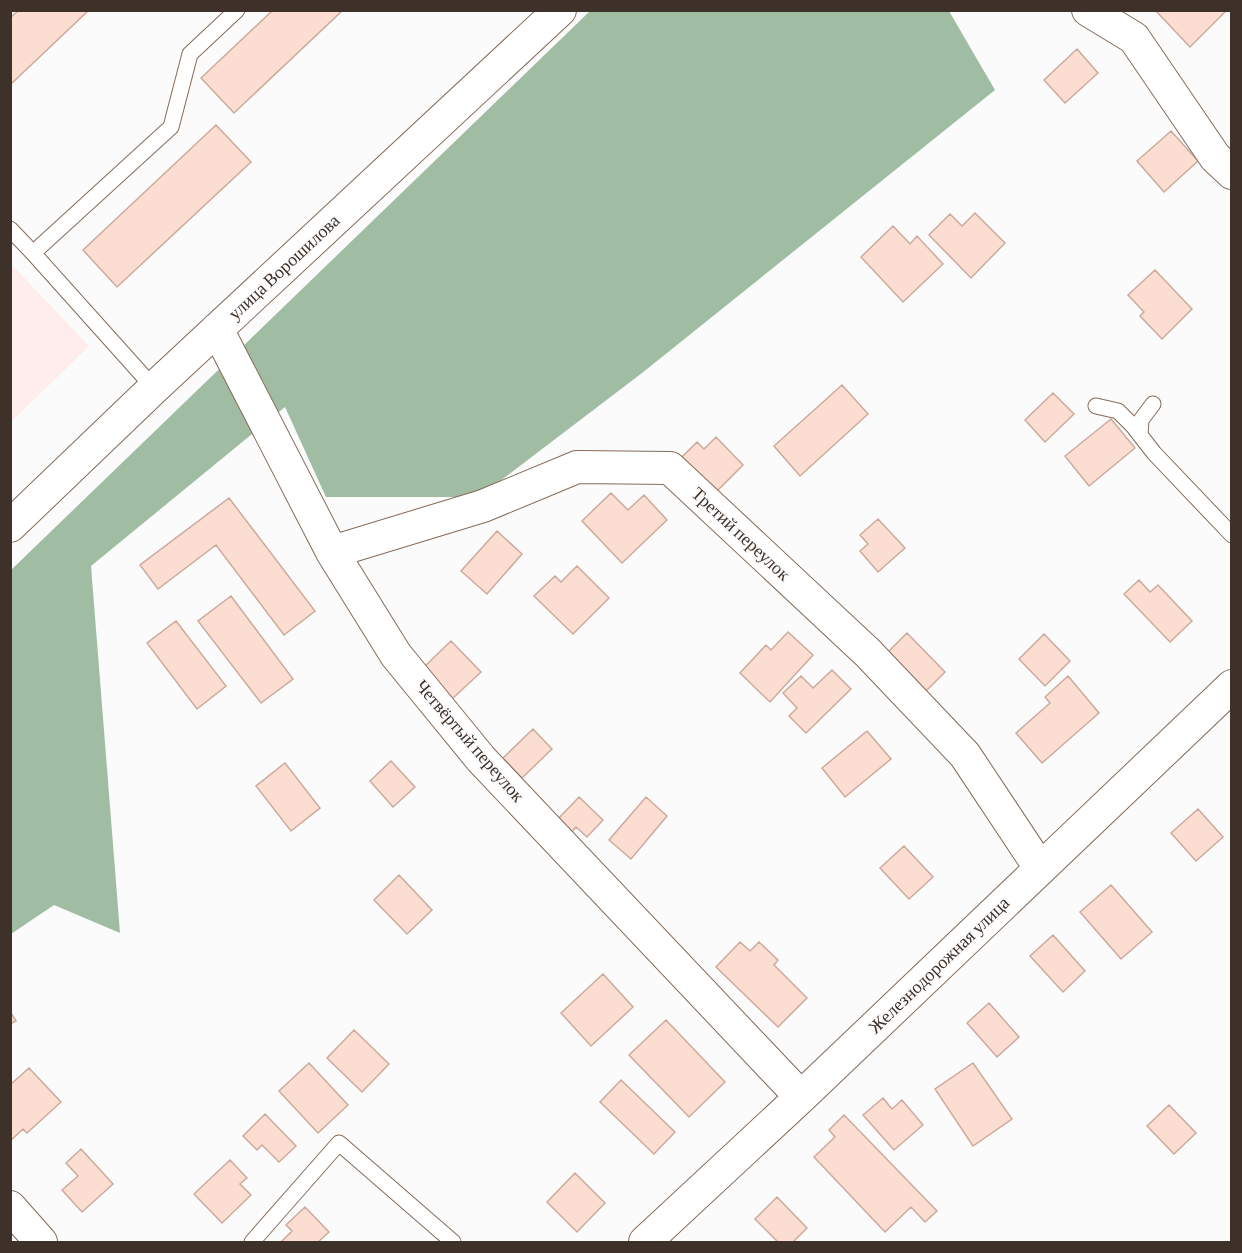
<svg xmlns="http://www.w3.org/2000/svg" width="1242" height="1253" font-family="'Crimson Pro',serif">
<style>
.education{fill:#feedec}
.forest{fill:#a0bda3}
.building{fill:#fcddd1;stroke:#ccaa9d;stroke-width:1.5}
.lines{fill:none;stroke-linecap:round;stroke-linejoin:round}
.lane-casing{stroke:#856b58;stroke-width:17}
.street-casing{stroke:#856b58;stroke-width:34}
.lane{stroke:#fff;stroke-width:15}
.street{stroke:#fff;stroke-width:32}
.labels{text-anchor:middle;stroke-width:5;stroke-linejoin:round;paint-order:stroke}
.street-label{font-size:18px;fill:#3d3129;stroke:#fbfbfb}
</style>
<rect width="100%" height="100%" fill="#fbfbfb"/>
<!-- education -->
<path class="education" d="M11 264 89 346 11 422Z"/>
<!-- forest -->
<path class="forest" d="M590 11H949L995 90 642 373 479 497H326L285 407 91 566 120 933 54 905 11 934V570Z"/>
<!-- building -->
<path class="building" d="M19 10H89L10 85V18Z
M273 10H343L234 113 201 78Z
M1155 10H1226V11L1190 47Z
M1077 49 1098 73 1065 103 1044 80Z
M216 125 251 162 117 287 83 250Z
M1171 131 1198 161 1164 192 1137 161Z
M975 213 1005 243 971 278 929 235 950 214 962 226Z
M893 226 910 244 917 236 943 264 903 302 861 257Z
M1155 270 1192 309 1162 339 1140 316 1144 312 1128 295Z
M842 385 868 414 800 476 774 446Z
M1053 393 1074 414 1045 442 1025 420Z
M1111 419 1135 448 1089 486 1065 456Z
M716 437 743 465 704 504 681 458 697 442 704 449Z
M611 493 628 510 644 495 667 520 622 563 582 521Z
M229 498 315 611 284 635 216 545 158 589 140 565Z
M878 519 905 548 878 572 860 551 868 544 860 535Z
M497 531 522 554 487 594 461 571Z
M577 566 609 598 573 634 534 596 555 576 561 582Z
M1139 580 1150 592 1158 585 1192 621 1170 642 1124 594Z
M231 596 293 679 261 703 198 621Z
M176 621 226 686 197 709 147 643Z
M788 632 813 655 770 702 740 673 766 645 771 650Z
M907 633 945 672 926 691 888 652Z
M1044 634 1070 661 1045 686 1019 659Z
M451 641 481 672 451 700 422 669Z
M832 670 851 689 806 733 789 716 797 708 783 693 801 676 813 688Z
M1068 676 1099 713 1042 763 1016 733 1050 703 1045 697Z
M533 729 552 749 522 778 503 758Z
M867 731 891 759 845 797 822 768Z
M391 761 415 787 393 807 370 781Z
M285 763 320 808 291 831 256 786Z
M579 797 603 820 587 837 576 827 572 832 558 819Z
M646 797 667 816 631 859 609 840Z
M1198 809 1223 837 1196 861 1171 833Z
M904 846 933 877 909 899 880 868Z
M399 875 432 910 407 934 374 900Z
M1111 885 1152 932 1121 959 1080 912Z
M1053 935 1085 971 1063 992 1030 956Z
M740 942 750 951 759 942 778 960 774 965 807 998 778 1027 716 967Z
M603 974 633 1007 591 1046 561 1013Z
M989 1003 1019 1037 997 1057 967 1023Z
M10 1011 16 1021 10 1024Z
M666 1020 725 1082 689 1117 629 1055Z
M354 1030 389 1064 362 1092 327 1058Z
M309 1063 348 1105 318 1133 279 1091Z
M973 1063 1012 1119 973 1146 935 1089Z
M29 1068 61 1102 27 1133 23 1129 10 1141V1085Z
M621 1080 675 1132 654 1154 600 1102Z
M883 1098 892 1109 902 1100 923 1125 894 1150 863 1115Z
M1169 1105 1196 1133 1174 1154 1147 1126Z
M265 1114 296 1146 279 1162 262 1145 257 1150 243 1136Z
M844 1115 937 1211 925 1222 911 1207 885 1232 814 1157 835 1137 829 1130Z
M81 1149 113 1184 82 1212 62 1190 78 1176 66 1163Z
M230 1160 247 1178 240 1184 251 1195 222 1223 194 1194Z
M575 1173 605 1203 577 1232 547 1202Z
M777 1197 807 1228 793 1242H778L755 1219Z
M305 1207 329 1232 318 1242H281L292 1231 286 1225Z"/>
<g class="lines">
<!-- lane casing -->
<g class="lane-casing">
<path id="lane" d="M10 229 33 253 171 127 190 54 237 10
M33 253 154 388
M1096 406 1118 411 1133 426 1154 453 1232 535
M1140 435 1141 420 1153 404
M252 1242 339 1143 453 1242"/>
</g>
<!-- street casing -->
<g class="street-casing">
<path id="street" d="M1088 10 1134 38 1215 157 1232 173
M217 329 332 552 396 655 481 759 801 1097
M10 526 154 388 560 10
M332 552 483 506 577 467 670 468 868 653 965 755 1040 868
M10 1207 41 1242
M645 1242 801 1097 1232 686"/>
</g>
<!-- lane -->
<use href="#lane" class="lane"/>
<!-- street -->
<use href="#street" class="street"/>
</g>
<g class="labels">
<!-- street labels -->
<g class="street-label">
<text transform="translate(284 267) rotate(-43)" y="6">улица Ворошилова</text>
<text transform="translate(741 534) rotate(43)" y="6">Третий переулок</text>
<text transform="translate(470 741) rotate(49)" y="6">Четвёртый переулок</text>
<text transform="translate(939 965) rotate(-44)" y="6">Железнодорожная улица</text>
</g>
</g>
<!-- border -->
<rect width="1242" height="1253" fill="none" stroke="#3d3129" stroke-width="24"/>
</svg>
